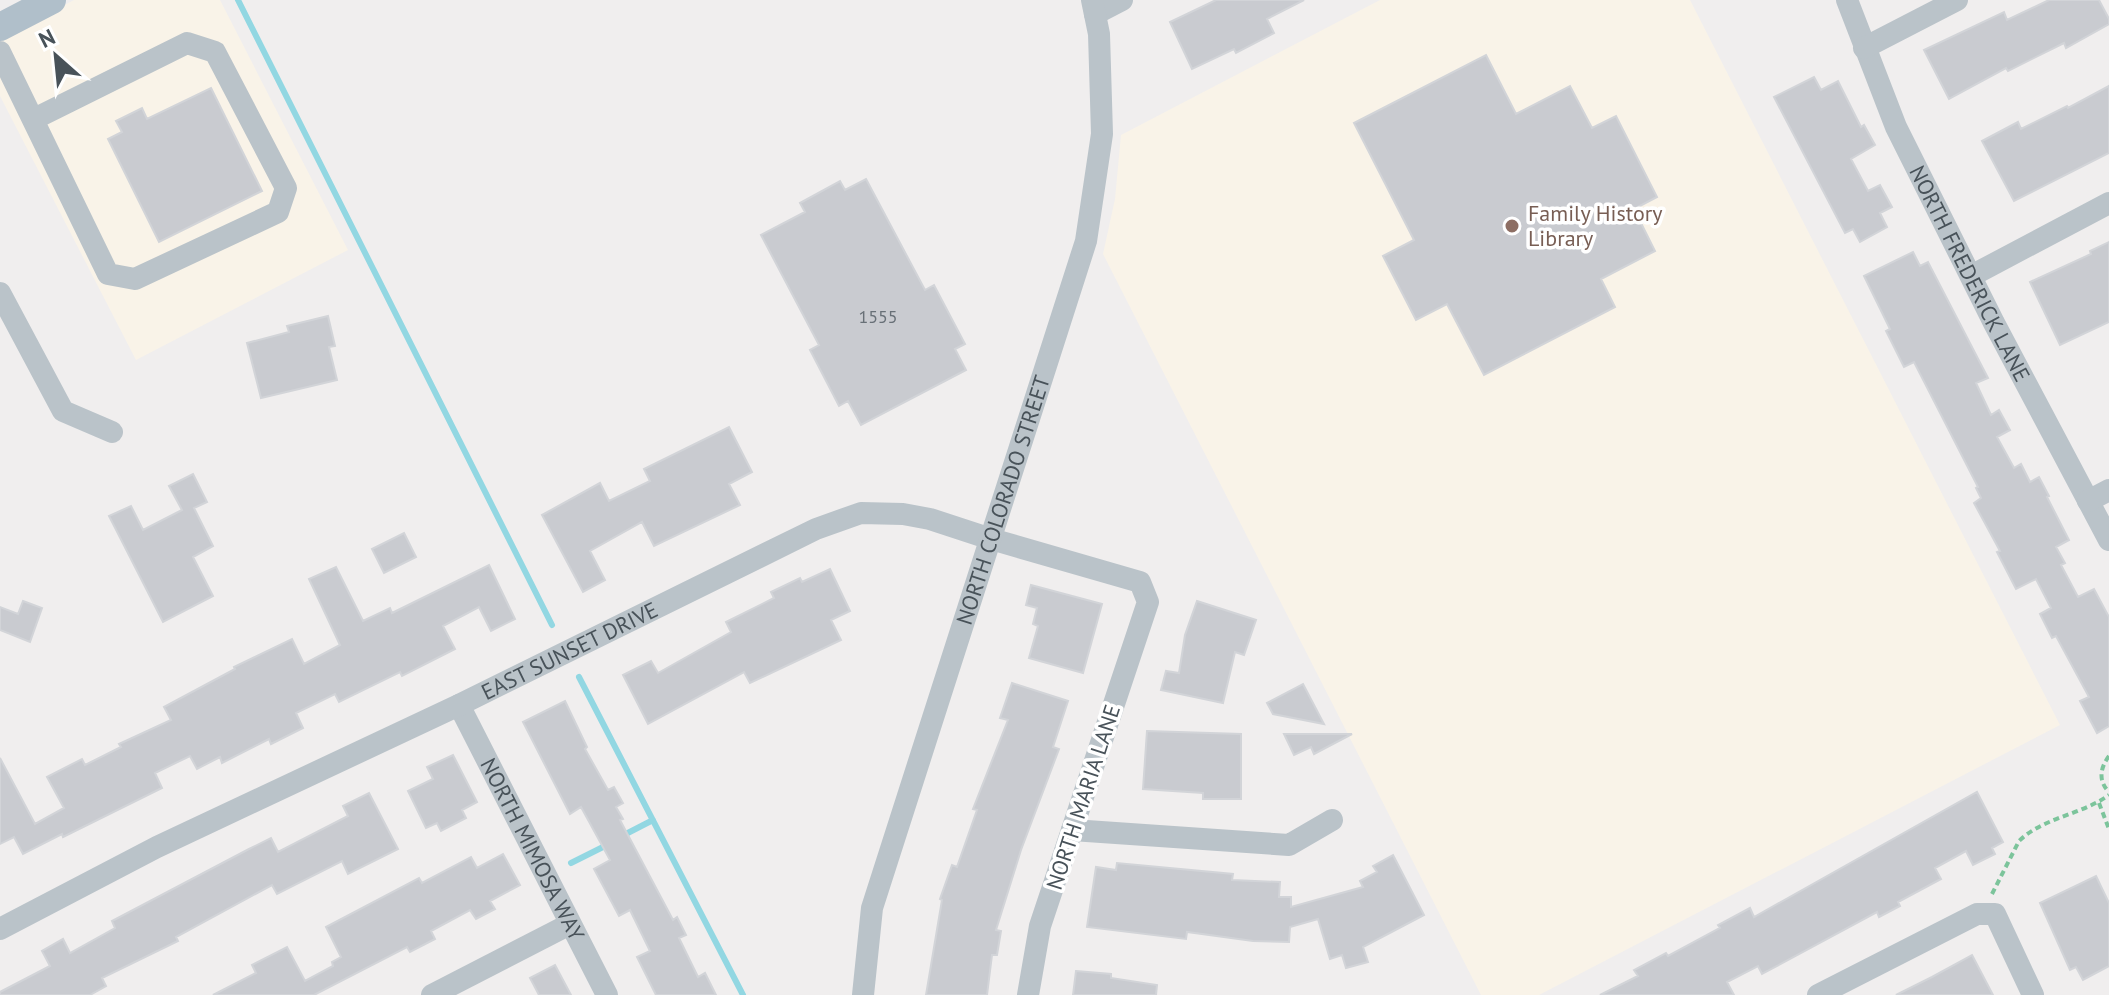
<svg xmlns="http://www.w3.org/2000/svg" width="2109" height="995" font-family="'PT Sans',sans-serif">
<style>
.commercial{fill:#f9f3e8}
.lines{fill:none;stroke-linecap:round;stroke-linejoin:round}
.stream{stroke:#92d7e2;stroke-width:6}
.building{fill:#c9cbd0;stroke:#d2d4d8;stroke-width:2}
.path{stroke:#7cc49b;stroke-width:4;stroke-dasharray:6 4;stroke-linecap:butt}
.minor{stroke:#bac3c9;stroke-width:22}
.major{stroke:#b0bfca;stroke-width:28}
.education-dot{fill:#8d6e63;stroke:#fff;stroke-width:3}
.labels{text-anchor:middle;stroke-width:7;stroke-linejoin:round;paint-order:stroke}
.number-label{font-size:18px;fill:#687077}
.education-label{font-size:22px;fill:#785e54;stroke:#fff;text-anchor:start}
.street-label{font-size:22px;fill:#485259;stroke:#fff}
</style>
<rect width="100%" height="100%" fill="#f0eeee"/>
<!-- commercial -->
<path class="commercial" d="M74 0H220L348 250 136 360 0 96V39Z
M1380 0H1690L2060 725 1539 995H1481L1103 254 1115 199 1121 135Z"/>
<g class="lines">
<!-- stream -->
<path class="stream" d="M238 0 552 625
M579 677 743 995
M620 837 653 820
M571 863 607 845"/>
</g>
<!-- building -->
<path class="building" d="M1216 0H1304L1267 19 1274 33 1236 53 1234 49 1192 69 1170 22Z
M2049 0H2099L2109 19V24L2066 48 2064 43 2008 71 2006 68 1949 99 1924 50 2004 12 2007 20Z
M1486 55 1516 114 1570 86 1592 128 1616 116 1657 197 1634 209 1655 251 1601 279 1615 307 1484 375 1447 304 1416 320 1383 256 1414 240 1354 123Z
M1814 77 1821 90 1838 81 1861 127 1864 125 1875 145 1851 159 1868 191 1880 185 1892 207 1880 213 1887 227 1860 242 1853 229 1845 233 1774 97Z
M2109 86V153L2014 201 1982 141 2018 122 2021 129 2067 106 2068 108Z
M211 88 262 191 159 242 108 139 122 132 116 121 142 108 147 119Z
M866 179 925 290 934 285 965 344 955 349 966 370 861 425 848 401 839 406 810 350 819 345 761 235 805 212 800 203 840 181 845 190Z
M2109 242V322L2060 345 2030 282 2091 254 2090 251Z
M1913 252 1920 266 1928 262 1988 378 1976 383 1991 415 1999 410 2010 430 1997 437 2014 468 2021 464 2030 482 2039 477 2049 496 2047 497 2069 540 2056 547 2065 563 2061 565 2078 597 2094 589 2109 617V726L2097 733 2080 701 2089 697 2056 636 2052 638 2040 614 2051 608 2036 579 2016 589 1997 552 2000 551 1974 503 1981 498 1976 488 1978 487 1914 362 1904 367 1886 331 1890 329 1864 276Z
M328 316 335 346 329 347 337 380 261 398 247 343 289 332 287 326Z
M729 427 752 472 729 484 740 505 654 546 642 522 590 551 605 580 583 592 542 515 600 483 609 501 650 481 644 469Z
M193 474 207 502 194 508 213 546 193 557 213 596 163 622 109 516 131 506 143 530 182 510 169 486Z
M404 533 416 557 384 573 372 549Z
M489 565 515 619 491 631 479 607 443 626 455 649 402 676 400 672 339 702 335 694 296 713 303 728 271 744 269 739 222 763 220 757 197 769 190 756 155 773 162 788 63 837 62 834 23 854 14 837 0 844V758L35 824 64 808 47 777 82 759 85 765 121 747 119 744 171 720 164 707 235 669 234 667 292 639 304 664 340 645 309 579 336 567 363 621 390 608 392 613Z
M830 569 850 611 831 620 841 640 750 683 744 672 648 724 623 675 651 661 658 673 731 632 726 622 774 598 771 592 800 578 802 582Z
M1031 585 1102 604 1083 673 1029 658 1038 626 1033 624 1037 608 1026 605Z
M23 601 42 608 30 642 0 630V607L18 614Z
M1197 601 1256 620 1244 655 1235 652 1223 703 1161 690 1166 671 1179 673 1185 635Z
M1012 683 1068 701 1053 747 1059 749 1021 850 996 930 1001 931 997 955H992L987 995H926L942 900 940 899 952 865 957 867 977 810 973 809 1008 720 1000 718Z
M1303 684 1324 724 1273 714 1267 703Z
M565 701 587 747 585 749 608 790 614 787 623 803 616 807 623 819 620 820 673 920 677 917 686 935 679 938 698 977 705 973 716 995H656L637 957 650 951 630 910 619 916 594 869 610 860 581 807 570 814 523 722Z
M1147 731 1241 734V799H1203V793L1143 789Z
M1284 734H1352L1314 754 1311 747 1294 755Z
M453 755 477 802 462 810 466 818 441 831 437 823 426 828 408 791 433 779 427 767Z
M1977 792 2003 842 1992 848 1995 854 1973 865 1966 851 1935 868 1941 879 1898 902 1900 906 1879 917 1877 912 1762 974 1758 966 1727 982 1734 995H1600L1638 976 1634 970 1666 953 1668 956 1720 928 1718 925 1750 908 1754 917Z
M369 793 398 849 348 874 342 861 277 894 272 885 176 937 178 941 102 978 106 986 90 995H0V992L50 966 42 951 63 939 70 953 115 928 112 921 249 849 271 838 278 852 348 816 343 806Z
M503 854 520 885 490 901 495 909 476 919 470 910 431 931 435 939 410 952 407 947 314 995H213L256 973 252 965 287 947 305 981 333 966 332 962 341 957 326 927 419 878 422 883 471 857 477 868Z
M1393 855 1424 915 1363 947 1368 962 1346 968 1342 955 1330 959 1318 919 1290 927 1289 942 1253 941 1187 932 1186 939 1087 927 1096 867 1116 870 1117 863 1233 874 1232 880 1280 882 1279 897H1291V907L1363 887 1360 881 1377 872 1373 866Z
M2096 876 2109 903V966L2083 980 2076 967 2070 970 2040 903Z
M1972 955 1993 995H1896L1932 977Z
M555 965 571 995H539L530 978Z
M1076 971 1111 974V978L1157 985 1156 995H1073Z"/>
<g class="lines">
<!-- path -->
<path class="path" d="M2109 756C2100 768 2098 781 2109 792
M2099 803 2109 829
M1992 894 2019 841C2044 817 2081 815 2109 795"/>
<!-- minor -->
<g class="minor">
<path id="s1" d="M1847 0 1896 127 1994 323 2109 540"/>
<path d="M1095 14 1122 0"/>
<path d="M1864 48 1957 0"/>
<path d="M0 52 108 274 135 279 278 212 286 188 215 52 187 43 34 119"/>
<path d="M1971 276 2109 203"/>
<path d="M0 293 63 411 112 432"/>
<path d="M2088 501 2109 490"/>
<path id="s2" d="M459 705 607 995"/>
<path d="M1072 830 1289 845 1332 820"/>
<path id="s3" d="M0 929 157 847 459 705 816 529 861 513 903 514 930 519 991 539 1140 582 1148 602 1040 926 1028 995"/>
<path d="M432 995 570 924"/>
<path id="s4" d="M863 995 872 908 1086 241 1102 134 1099 34 1092 0"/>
<path d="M1818 995 1977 914H1995L2033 995"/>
</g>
<!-- major -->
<path class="major" d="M0 27 52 0"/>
</g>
<!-- markers -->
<circle class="education-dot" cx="1512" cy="226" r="8"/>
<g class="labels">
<!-- number labels -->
<g class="number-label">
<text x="878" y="323">1555</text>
</g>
<!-- education labels -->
<g class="education-label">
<text x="1528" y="221">Family History<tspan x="1528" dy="25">Library</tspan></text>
</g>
<!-- street labels -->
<g class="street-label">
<text dy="8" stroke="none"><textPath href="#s1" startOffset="300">NORTH FREDERICK LANE</textPath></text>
<text dy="8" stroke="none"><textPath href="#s4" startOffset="516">NORTH COLORADO STREET</textPath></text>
<text dy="8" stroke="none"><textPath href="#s3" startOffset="634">EAST SUNSET DRIVE</textPath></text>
<text transform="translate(1083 797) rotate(-72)" y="8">NORTH MARIA LANE</text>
<text dy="8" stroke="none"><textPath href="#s2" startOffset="162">NORTH MIMOSA WAY</textPath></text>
</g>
</g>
<!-- north arrow -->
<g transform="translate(56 56) rotate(333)" stroke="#ffffff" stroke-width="6" paint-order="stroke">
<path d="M0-6L14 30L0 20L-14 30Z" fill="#485259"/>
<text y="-12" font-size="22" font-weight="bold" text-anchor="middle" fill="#485259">N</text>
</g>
</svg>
